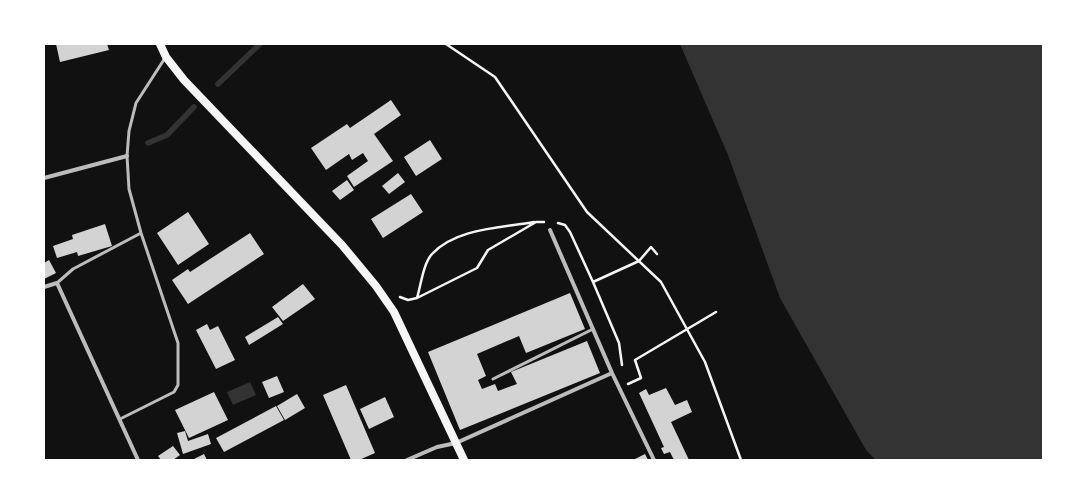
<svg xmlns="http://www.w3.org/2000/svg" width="1087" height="504" font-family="Helvetica,sans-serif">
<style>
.water{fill:#333}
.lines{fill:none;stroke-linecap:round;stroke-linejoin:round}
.stream{stroke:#333;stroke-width:5.5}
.building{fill:#d3d3d3}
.path{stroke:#f5f5f5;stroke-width:2.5}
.service{stroke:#bcbcbc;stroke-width:3}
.minor{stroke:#bcbcbc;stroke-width:4}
.secondary{stroke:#f5f5f5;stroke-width:8}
</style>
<rect width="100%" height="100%" fill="#111"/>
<!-- water -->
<path class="water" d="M680 44H1043V460H876L866 450 780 298 728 155Z
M250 382 256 395 233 405 227 392Z"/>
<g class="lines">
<!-- stream -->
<path class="stream" d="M218 84 260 44
M148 143 167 135 194 107"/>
</g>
<!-- building -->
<path class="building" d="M56 44H107L109 50 60 62Z
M391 100 401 115 374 134 393 161 354 187 347 176 368 161 363 153 352 160 349 154 326 170 311 148 347 124 350 128Z
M430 140 442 159 416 176 404 157Z
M398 173 405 182 389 194 382 186Z
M347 180 354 190 340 200 332 191Z
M411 194 423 212 383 238 371 219Z
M188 212 209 244 178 265 157 233Z
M105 224 112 246 78 256 77 252 57 258 53 246 73 239 72 235Z
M250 233 264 254 188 304 172 280 188 269 190 272Z
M49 260 56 273 44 279V263Z
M303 284 315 299 283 321 272 307Z
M570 293 585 329 526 353 519 336 477 354 486 376 478 380 482 389 495 384 498 391 517 384 511 372 587 341 600 373 460 430 428 352Z
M278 317 283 324 249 345 245 337Z
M207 324 210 330 218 326 235 360 216 369 196 330Z
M277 376 284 392 269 398 262 382Z
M346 385 375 453 359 460H351L323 395Z
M666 388 675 405 687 400 692 412 671 422 689 460H674L670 452 664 454 661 448 664 447 639 393 646 389 649 395Z
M214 392 228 420 189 438 175 410Z
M297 394 305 408 285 420 277 406Z
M385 397 394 417 369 429 360 409Z
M276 406 284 420 224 452 216 438Z
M185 431 188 441 208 434 211 444 183 454 177 433Z
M173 446 180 455 173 460H161L158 456Z
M204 454 207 460H192Z
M645 454 648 460H633Z"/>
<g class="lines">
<!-- path -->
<path class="path" d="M446 44 495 77 587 212 661 282 705 362 741 460
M558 223 565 225 570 232 593 282 619 343 622 365
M593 282 639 261 651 247 657 254
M400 297 408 300 417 298 477 268 488 250 536 222H544
M417 298C421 285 423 264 432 254 456 228 501 228 534 222
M628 384 641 378 635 360 716 312"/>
<!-- service -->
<path class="service" d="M57 283 73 269 141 233
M493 379 593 329
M120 419 174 392 178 385V343L141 233 129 189 127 156 129 131 136 103 165 58"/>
<!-- minor -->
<path class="minor" d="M44 178 127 156
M550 230 612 373 654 460
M44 287 57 283 138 460
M407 460 437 447 456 443 612 373"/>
<!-- secondary -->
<path class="secondary" d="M160 44 166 57 184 80 342 245 376 286 394 312 464 460"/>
</g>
<!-- border -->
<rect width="1087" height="504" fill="none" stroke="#ffffff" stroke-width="90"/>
</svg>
